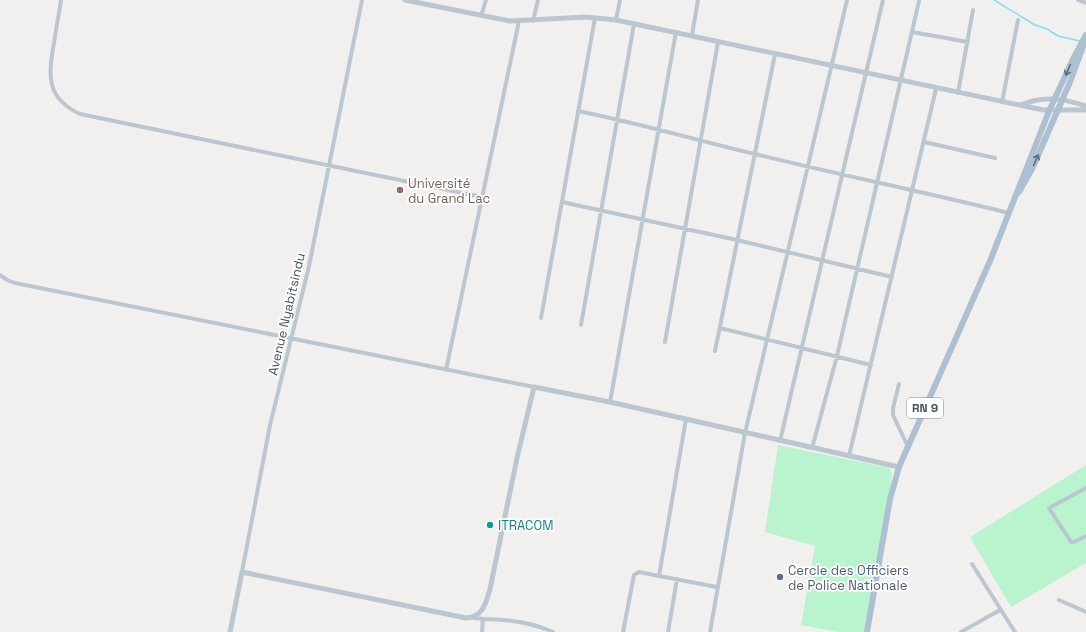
<svg xmlns="http://www.w3.org/2000/svg" width="1086" height="632" font-family="'Space Grotesk',sans-serif">
<style>
.grass{fill:#b9f4cf}
.lines{fill:none;stroke-linecap:round;stroke-linejoin:round}
.stream{stroke:#82e0f5;stroke-width:1.5}
.minor{stroke:#bbc7d0;stroke-width:4}
.tertiary{stroke:#bbc7d0;stroke-width:5}
.primary{stroke:#acc0d1;stroke-width:6}
.oneway{stroke:#5f6e7c}
.education-dot{fill:#8d6e63;stroke:#fff;stroke-width:1.5}
.culture-dot{fill:#0f9aa8;stroke:#fff;stroke-width:1.5}
.service-dot{fill:#5c6f8a;stroke:#fff;stroke-width:1.5}
.labels{text-anchor:middle;stroke-width:3.5;stroke-linejoin:round;paint-order:stroke}
.shield{fill:#fff;stroke:#7d878f;stroke-width:1}
.shield-label{font-size:12px;font-weight:bold;fill:#45535f}
.education-label{font-size:13px;fill:#785e54;stroke:#fff;text-anchor:start}
.street-label{font-size:13px;fill:#45535f;stroke:#fff}
.culture-label{font-size:13px;fill:#0d838f;stroke:#fff;text-anchor:start}
.service-label{font-size:13px;fill:#4e5e75;stroke:#fff;text-anchor:start}
</style>
<rect width="100%" height="100%" fill="#f2efef"/>
<!-- grass -->
<path class="grass" d="M778 445 890 468 892 475 867 632H837L801 625 815 546 765 532Z
M1086 465V563L1011 607 970 537Z"/>
<g class="lines">
<!-- stream -->
<path class="stream" d="M994 0 1035 25 1047 29 1058 36 1080 41"/>
<!-- minor -->
<path class="minor" d="M61 0C59 14 56 29 54 43 48 76 46 98 80 114L482 197
M1078 0 1086 3
M481 16 486 0
M616 20 620 0
M533 21 538 0
M912 32 968 42
M692 35 698 0
M958 93 973 10
M1002 102 1018 20
M578 111C638 123 696 140 755 154 840 175 925 192 1009 213
M924 142 995 158
M562 202 737 240 892 277
M0 275 7 280 15 283 534 387
M541 318 595 18
M581 325 634 24
M720 328 871 365
M665 342 718 42
M715 351 775 54
M446 370 519 21
M899 384 893 408V415L908 447
M610 402 676 32
M780 441 883 0
M812 448 837 356 919 1
M849 456 936 89
M1086 488 1049 508 1071 542H1074L1086 536
M972 564 1015 632
M242 572 270 425 309 266 362 0
M659 576 717 587
M1059 600 1086 612
M474 618 483 619 482 632
M483 619C508 619 530 622 553 632
M623 632 634 575 639 572 659 576 686 419
M668 632 677 579
M710 632 745 433 847 0
M961 632 1000 610"/>
<!-- tertiary -->
<path class="tertiary" d="M405 0 510 21 586 17 616 20 1043 110H1086
M1021 105C1044 95 1064 99 1086 106
M230 632 242 572 466 618C483 617 486 603 490 589L517 458 534 387 610 402 899 467"/>
<!-- primary -->
<path class="primary" d="M1019 192 1033 167 1070 82 1085 41
M867 632 890 499 899 467 990 261 1049 111 1073 59 1086 35"/>
</g>
<!-- one-way arrows -->
<defs><path id="oneway-shaft" d="M-6 0H5M1.5-3L5.5 0L1.5 3" fill="none" stroke-width="1.6" stroke-linecap="round" stroke-linejoin="round"/></defs>
<g class="oneway">
<use href="#oneway-shaft" transform="translate(1068 70) rotate(113)"/>
<use href="#oneway-shaft" transform="translate(1036 160) rotate(-67)"/>
</g>
<!-- markers -->
<circle class="education-dot" cx="400" cy="190" r="4"/>
<circle class="culture-dot" cx="490" cy="525" r="4"/>
<circle class="service-dot" cx="780" cy="577" r="4"/>
<g class="labels">
<!-- shield labels -->
<rect class="shield" x="907" y="398" width="36" height="20" rx="3"/>
<g class="shield-label">
<text x="925" y="412">RN 9</text>
</g>
<!-- education labels -->
<g class="education-label">
<text x="408" y="188">Université<tspan x="408" dy="15">du Grand Lac</tspan></text>
</g>
<!-- street labels -->
<g class="street-label">
<text transform="translate(286 314) rotate(-77)" y="5">Avenue Nyabitsindu</text>
</g>
<!-- culture labels -->
<g class="culture-label">
<text x="498" y="530">ITRACOM</text>
</g>
<!-- service labels -->
<g class="service-label">
<text x="788" y="575">Cercle des Officiers<tspan x="788" dy="15">de Police Nationale</tspan></text>
</g>
</g>
</svg>
